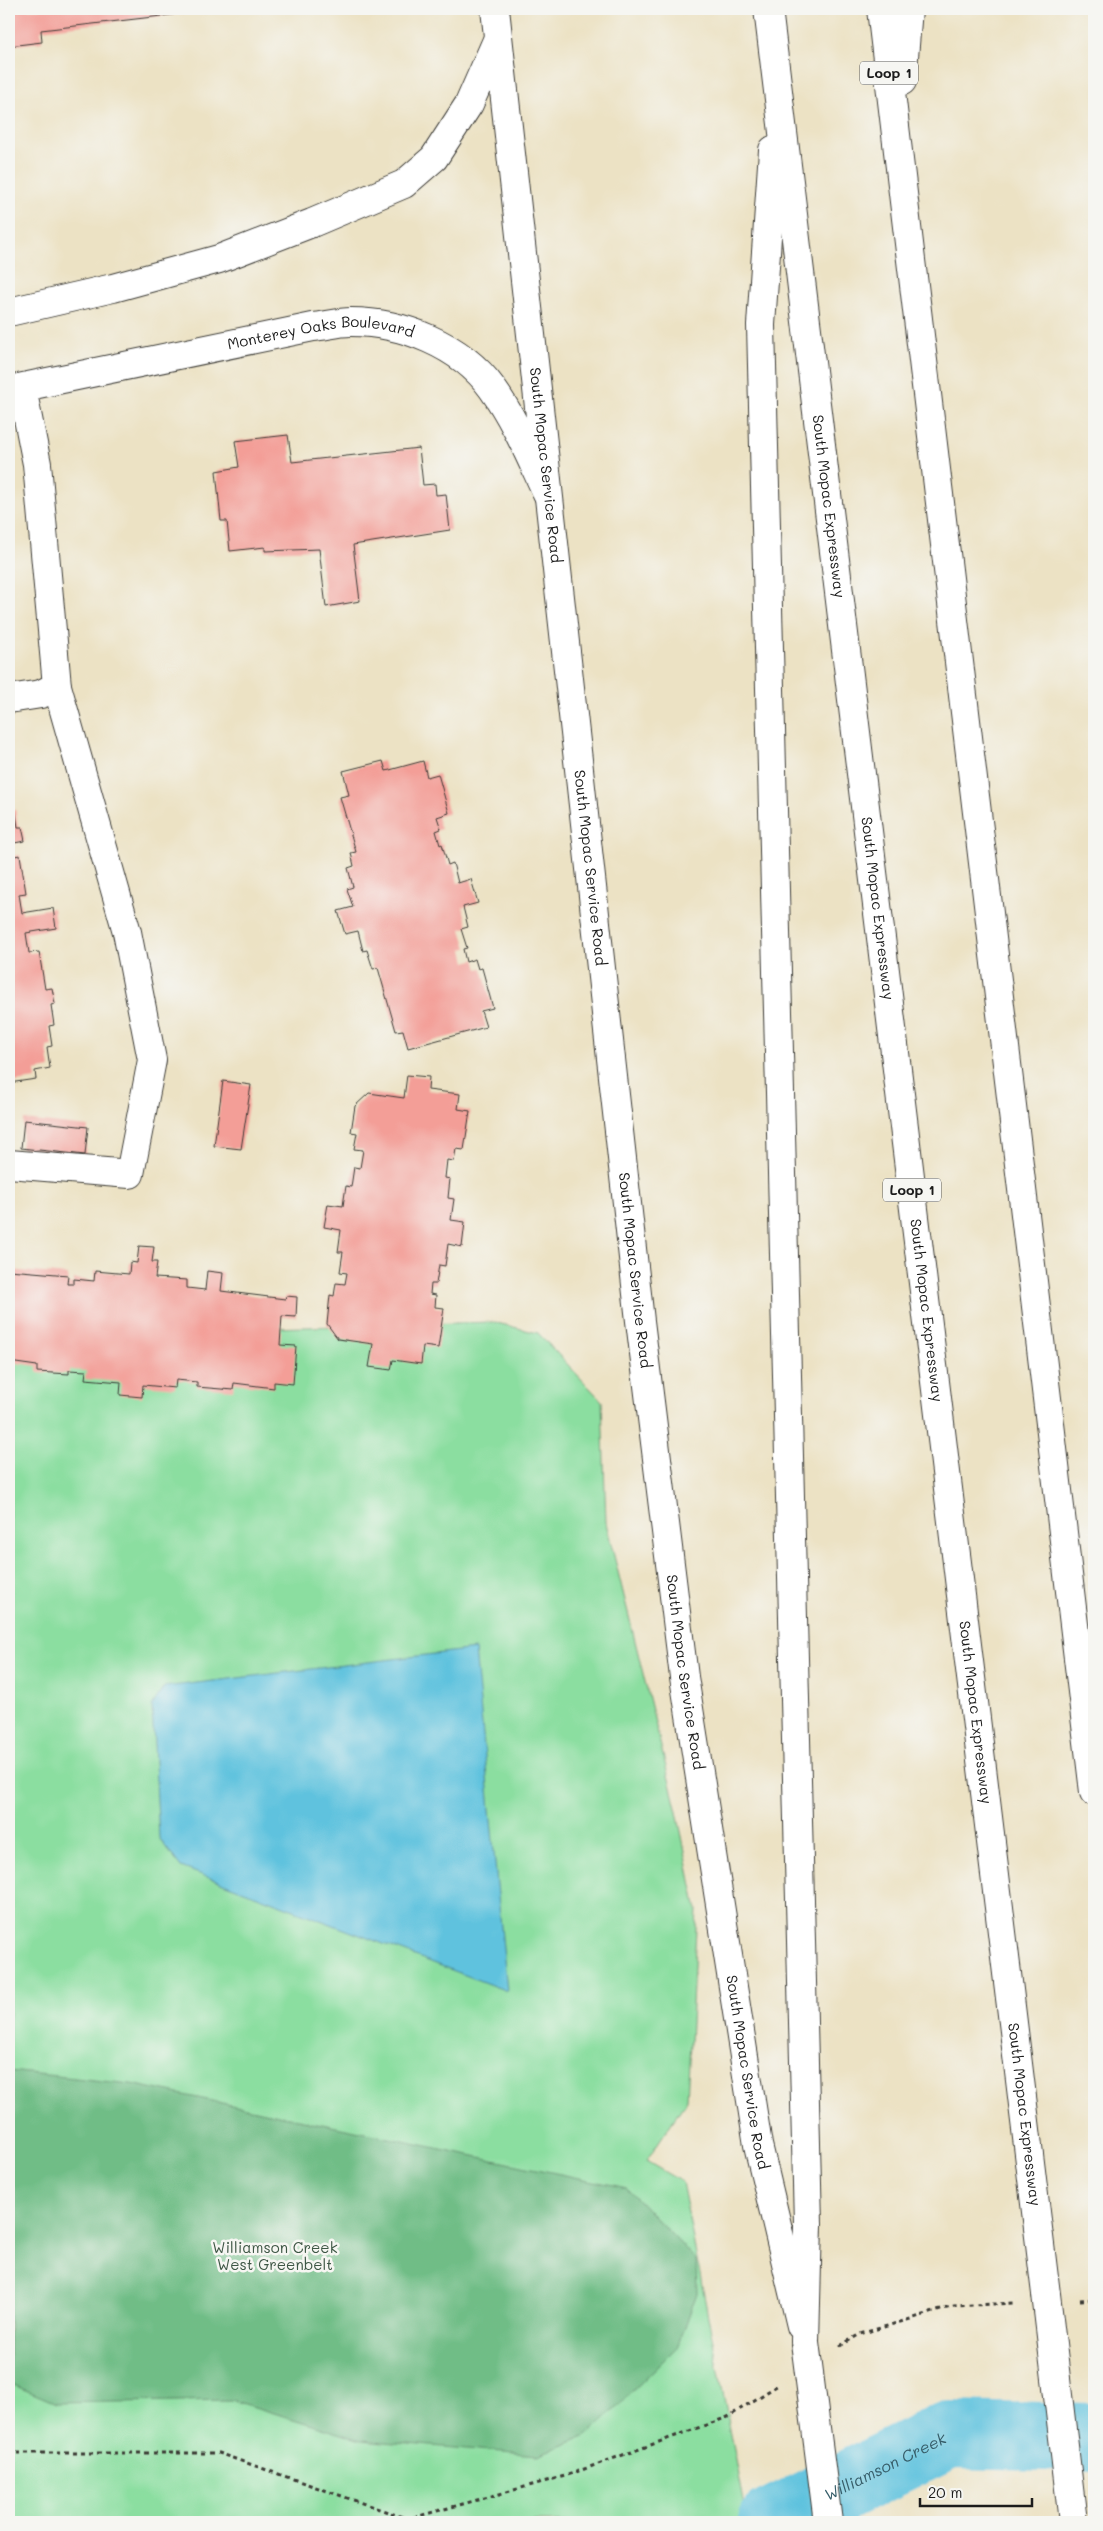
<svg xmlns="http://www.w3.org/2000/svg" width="1103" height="2531" font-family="Mali,sans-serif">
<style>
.green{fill:#8bdea0;stroke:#547d5e}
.forest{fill:#70bd86;stroke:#466c51}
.water{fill:#5fc2de;stroke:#3e6f7d}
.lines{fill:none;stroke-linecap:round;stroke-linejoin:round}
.river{stroke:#5fc2de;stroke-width:68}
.building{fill:#f39e97}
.minor-casing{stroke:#3b3a35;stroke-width:30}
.major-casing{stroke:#3b3a35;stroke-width:30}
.highway-casing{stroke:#3b3a35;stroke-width:30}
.path{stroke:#3b3a35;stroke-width:3;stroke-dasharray:4 4;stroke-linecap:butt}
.minor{stroke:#fff;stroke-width:28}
.major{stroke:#fff;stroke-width:28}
.highway{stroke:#fff;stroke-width:28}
.major-bridge-casing{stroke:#3b3a35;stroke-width:30;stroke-linecap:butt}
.highway-bridge-casing{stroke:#3b3a35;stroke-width:30;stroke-linecap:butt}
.major-bridge{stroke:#fff;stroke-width:28}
.highway-bridge{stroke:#fff;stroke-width:28}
.labels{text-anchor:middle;stroke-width:5;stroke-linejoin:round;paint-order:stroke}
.shield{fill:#f6f6f2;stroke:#5d5d5c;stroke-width:1}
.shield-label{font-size:14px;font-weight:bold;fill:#1c1c1c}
.street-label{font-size:15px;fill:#1c1c1c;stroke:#f6f6f2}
.park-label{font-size:15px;fill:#3d5644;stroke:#f6f6f2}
.water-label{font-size:16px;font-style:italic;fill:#375e6a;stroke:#f6f6f2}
</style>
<rect width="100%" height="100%" fill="#f6f6f2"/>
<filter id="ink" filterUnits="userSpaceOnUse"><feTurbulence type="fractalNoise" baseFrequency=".02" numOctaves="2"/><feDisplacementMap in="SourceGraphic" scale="10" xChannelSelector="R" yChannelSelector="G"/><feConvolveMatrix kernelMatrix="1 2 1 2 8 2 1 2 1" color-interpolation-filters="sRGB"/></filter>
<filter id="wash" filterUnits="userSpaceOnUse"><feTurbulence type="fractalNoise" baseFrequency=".0096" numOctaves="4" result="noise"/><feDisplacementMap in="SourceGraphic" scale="20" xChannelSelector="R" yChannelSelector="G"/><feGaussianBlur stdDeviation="1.12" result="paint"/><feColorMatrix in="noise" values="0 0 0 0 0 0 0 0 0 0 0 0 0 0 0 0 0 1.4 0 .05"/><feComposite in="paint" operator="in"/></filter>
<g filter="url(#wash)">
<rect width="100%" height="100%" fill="#ece2c4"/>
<!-- green -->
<path class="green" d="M9 1315 120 1332 493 1322 538 1333 602 1401 606 1523 677 1812 697 1910 687 2100 646 2161 682 2182 748 2522H9Z"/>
<!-- forest -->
<path class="forest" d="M9 2071 131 2084 627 2188 696 2260 697 2293 678 2346 587 2436 538 2455 361 2440 232 2400 56 2403 9 2383Z"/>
<!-- water -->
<path class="water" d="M475 1649 507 1991 181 1867 159 1838 152 1706 164 1687Z"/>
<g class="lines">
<!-- river -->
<path class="river" id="s1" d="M772 2522 949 2435 1094 2438"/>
</g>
<g id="blocks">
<!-- building -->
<path class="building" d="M9 9H196V12L41 30 42 42 9 46Z
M288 435 292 462 419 448 423 485 435 484 436 495 446 494 450 530 353 545 360 601 326 607 319 549 265 551V547L230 551 227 521H221L216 471 239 467 235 441Z
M383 761 386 771 423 761 427 777 438 774 449 813 437 817 441 829 436 831 440 845 442 844 448 865 453 863 458 883 471 879 478 903 463 907 468 927 461 929 467 948 463 949 466 962 475 959 478 969 482 968 493 1008 481 1011 486 1027 408 1048 403 1030 396 1031 378 968 373 969 367 950 363 951 358 931 345 934 338 911 353 907 347 889 353 887 348 868 354 866 351 853 356 852 340 797 349 795 343 771Z
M15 809 18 827H22L25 841 9 844V810Z
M20 855 26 893 19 894 22 913 53 908 56 928 26 933 29 953 39 952 45 989 52 988 55 1004 51 1005 54 1025 49 1026 52 1046 47 1047 50 1068 35 1071 36 1079 9 1083V857Z
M407 1075 429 1077 428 1090 460 1094 458 1109 470 1111 464 1150 456 1149 454 1161 447 1160 445 1178 450 1179 448 1198 454 1199 451 1220 465 1222 462 1247 448 1244 445 1266 439 1265 436 1284H431L430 1294 436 1295 435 1307 444 1308 438 1348 423 1346 421 1364 393 1360 391 1370 369 1367 373 1344 338 1339 327 1324 330 1295 334 1296 336 1283 345 1284 347 1273 340 1272 343 1252H338L341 1230 324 1227 328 1204 343 1206 346 1186 351 1187 354 1167 360 1168 363 1150 354 1149 357 1133 351 1132 355 1106 369 1093 404 1098Z
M223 1081 251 1085 241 1149 214 1146Z
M24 1120 88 1127 85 1155 21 1148Z
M139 1246 154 1247 152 1262H157L155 1278 187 1280V1288L205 1290 207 1271 223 1273 221 1291 285 1299 286 1296 297 1297 296 1317 282 1316 280 1345 296 1346 293 1384 274 1382V1388L234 1383 233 1390 197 1387V1382L176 1380 175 1388 143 1385 142 1397 120 1395 121 1382 85 1379 86 1371 69 1370V1374L37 1372V1366L9 1362V1270L68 1275 67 1284H74V1279L94 1281 95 1271 129 1274 130 1262 137 1263Z"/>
</g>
</g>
<g filter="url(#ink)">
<use href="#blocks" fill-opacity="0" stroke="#3b3a35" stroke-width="1"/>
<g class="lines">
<!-- minor casing -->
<g class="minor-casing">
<g id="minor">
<path d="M9 312 113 288 219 259 312 223 404 184 434 158 469 104 498 38"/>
<path id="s2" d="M9 390 313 327C325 326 338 322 351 322 402 322 461 345 492 388 515 420 530 457 547 493"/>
<path d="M9 699 41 694 57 686"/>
<path d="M9 1164 130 1174 152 1060 127 932 57 686 37 464 22 388"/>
</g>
</g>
<!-- major casing -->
<g class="major-casing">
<g id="major">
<path id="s3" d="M495 9 640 1321 684 1677 758 2145 801 2326"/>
</g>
</g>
<!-- highway casing -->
<g class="highway-casing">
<g id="highway">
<path id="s4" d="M768 9 1046 2294"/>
<path d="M881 9 1094 1792"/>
<path d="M902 81 908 9"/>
<path d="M773 150 761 325 808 2224 805 2342"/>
</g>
</g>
<!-- path -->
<path class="path" d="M1080 2300 1094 2299
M840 2346 860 2334 954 2306 1014 2303
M9 2453H218L408 2519 565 2476 728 2417 778 2385"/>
<!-- minor -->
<use href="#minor" class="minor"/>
<!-- major -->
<use href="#major" class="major"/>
<!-- highway -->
<use href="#highway" class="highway"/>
<!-- major-bridge casing -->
<g class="major-bridge-casing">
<path id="major-bridge" d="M805 2342 828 2522"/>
</g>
<!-- highway-bridge casing -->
<g class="highway-bridge-casing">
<path id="highway-bridge" d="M1046 2294 1073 2522"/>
</g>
<!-- major-bridge -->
<use href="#major-bridge" class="major-bridge"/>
<!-- highway-bridge -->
<use href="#highway-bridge" class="highway-bridge"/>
</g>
</g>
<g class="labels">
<!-- shield labels -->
<g class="shield">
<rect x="860" y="61.5" width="58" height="23" rx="4"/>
<rect x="883" y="1178.5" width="58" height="23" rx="4"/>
</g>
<g class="shield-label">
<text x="889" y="78">Loop 1</text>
<text x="912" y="1195">Loop 1</text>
</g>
<!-- street labels -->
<g class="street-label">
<text dy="5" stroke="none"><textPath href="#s2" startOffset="318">Monterey Oaks Boulevard</textPath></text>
<text dy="5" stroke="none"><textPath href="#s3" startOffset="459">South Mopac Service Road</textPath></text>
<text dy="5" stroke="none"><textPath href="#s4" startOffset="501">South Mopac Expressway</textPath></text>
<text dy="5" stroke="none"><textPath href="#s3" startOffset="864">South Mopac Service Road</textPath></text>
<text dy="5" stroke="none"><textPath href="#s4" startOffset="906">South Mopac Expressway</textPath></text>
<text dy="5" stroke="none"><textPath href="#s3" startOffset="1269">South Mopac Service Road</textPath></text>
<text dy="5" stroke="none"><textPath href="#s4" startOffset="1311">South Mopac Expressway</textPath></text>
<text dy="5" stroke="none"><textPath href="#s3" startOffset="1674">South Mopac Service Road</textPath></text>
<text dy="5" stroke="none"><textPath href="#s4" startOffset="1716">South Mopac Expressway</textPath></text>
<text dy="5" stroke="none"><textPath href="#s3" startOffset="2079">South Mopac Service Road</textPath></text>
<text dy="5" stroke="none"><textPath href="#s4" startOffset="2121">South Mopac Expressway</textPath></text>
</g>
<!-- park labels -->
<g class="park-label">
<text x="275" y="2253">Williamson Creek<tspan x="275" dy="17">West Greenbelt</tspan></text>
</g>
<!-- water labels -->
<g class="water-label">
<text dy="6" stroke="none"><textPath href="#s1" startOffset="126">Williamson Creek</textPath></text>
</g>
</g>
<!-- margin -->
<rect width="1103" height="2531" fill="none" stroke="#f6f6f2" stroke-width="30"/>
<!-- scale -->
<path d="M920 2498v8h112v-8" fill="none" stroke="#1c1c1c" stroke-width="2.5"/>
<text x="928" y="2498" font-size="15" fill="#1c1c1c" stroke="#f6f6f2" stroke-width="4" paint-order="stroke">20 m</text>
</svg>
